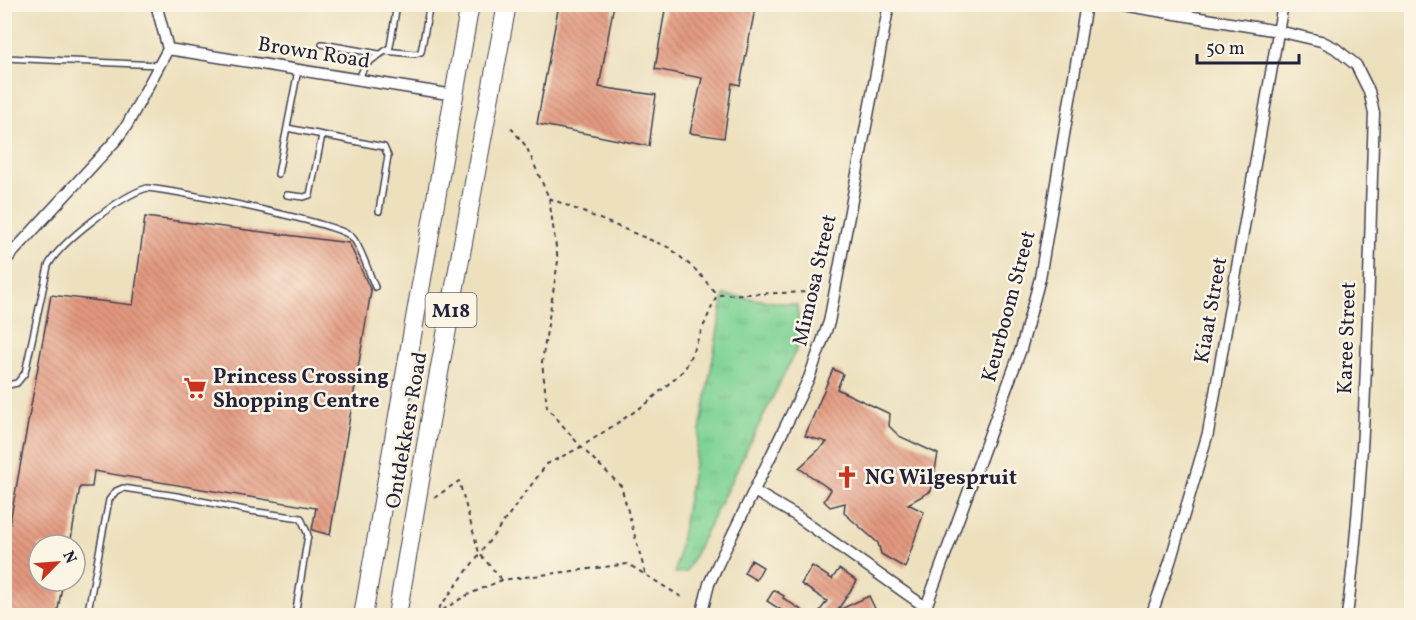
<svg xmlns="http://www.w3.org/2000/svg" width="1416" height="620" font-family="Vollkorn,serif">
<style>
.grass{fill:url(#grass-tufts);stroke:#507a68;stroke-width:1.5}
.building{fill:url(#building-back-hatch)}
.lines{fill:none;stroke-linecap:round;stroke-linejoin:round}
.lane-casing{stroke:#403e4e;stroke-width:8}
.street-casing{stroke:#403e4e;stroke-width:13}
.primary-casing{stroke:#403e4e;stroke-width:20}
.path{stroke:#403e4e;stroke-width:2;stroke-dasharray:4.5 4.5;stroke-linecap:butt}
.lane{stroke:#fff;stroke-width:5}
.street{stroke:#fff;stroke-width:10}
.primary{stroke:#fff;stroke-width:18}
.labels{text-anchor:middle;stroke-width:5;stroke-linejoin:round;paint-order:stroke}
.shield{fill:#fcf5e5;stroke:#63616e;stroke-width:1.5}
.shield-label{font-size:20px;font-weight:bold;fill:#22223b}
.street-label{font-size:21px;fill:#22223b;stroke:#fcf5e5}
.poi-label{font-size:21px;font-weight:bold;fill:#22223b;stroke:#fcf5e5;text-anchor:start}
</style>
<defs>
<pattern id="grass-tufts" width="24" height="20" patternUnits="userSpaceOnUse" patternTransform="scale(1.5)"><rect width="24" height="20" fill="#7fd395"/><path d="M3 7l-1-3M5 7V3M7 7l1-3M15 17l-1-3M17 17v-4M19 17l1-3" fill="none" stroke="#6db581"/></pattern>
<pattern id="building-back-hatch" width="6" height="6" patternUnits="userSpaceOnUse" patternTransform="scale(1.5)"><rect width="6" height="6" fill="#e3997f"/><path d="M-1 5l2 2M0 0l6 6M5-1l2 2" fill="none" stroke="#b87c69"/></pattern>
</defs>
<rect width="100%" height="100%" fill="#fcf5e5"/>
<filter id="ink" filterUnits="userSpaceOnUse"><feTurbulence type="fractalNoise" baseFrequency=".0167" numOctaves="2"/><feDisplacementMap in="SourceGraphic" scale="12" xChannelSelector="R" yChannelSelector="G"/><feConvolveMatrix kernelMatrix="1 2 1 2 8 2 1 2 1" color-interpolation-filters="sRGB"/></filter>
<filter id="wash" filterUnits="userSpaceOnUse"><feTurbulence type="fractalNoise" baseFrequency=".008" numOctaves="4" result="noise"/><feDisplacementMap in="SourceGraphic" scale="24" xChannelSelector="R" yChannelSelector="G"/><feGaussianBlur stdDeviation="1.35" result="paint"/><feColorMatrix in="noise" values="0 0 0 0 0 0 0 0 0 0 0 0 0 0 0 0 0 1.4 0 .05"/><feComposite in="paint" operator="in"/></filter>
<g filter="url(#wash)">
<rect width="100%" height="100%" fill="#ece0bd"/>
<!-- grass -->
<path class="grass" d="M724 295 797 305 801 340 686 572 675 573Z"/>
<g id="blocks">
<!-- building -->
<path class="building" d="M559 4H614L599 87 656 95 649 146 537 124Z
M666 4H756L740 85 732 83 724 138 690 133 702 78 655 69Z
M145 217 349 243 371 291 330 535 312 530 316 508 94 471 92 487H80L70 545H39V581H63L57 615H4V555L51 295 133 305Z
M833 369 843 374 837 389 890 414 889 426 899 436 938 454 931 491 908 504 924 512 905 568 881 554 878 543 844 513 845 503 830 507 824 501 831 490 799 468 827 442 805 436Z
M751 560 763 567 756 580 744 573Z
M812 566 832 579 839 569 857 581 837 611 869 596 878 615H817L827 601 801 584Z
M774 590 784 596 783 598 809 615H789L767 601Z"/>
</g>
</g>
<g filter="url(#ink)">
<use href="#blocks" fill-opacity="0" stroke="#403e4e" stroke-width="1.5"/>
<g class="lines">
<!-- lane casing -->
<g class="lane-casing">
<path id="lane" d="M322 44 379 54
M385 51 415 54 421 52 430 4
M4 58 159 65
M359 79C366 58 376 60 390 47L397 4
M287 128 384 147 388 156 379 211
M278 174 298 70
M287 195 304 197 310 195 322 135
M4 386 17 383 25 373 48 266C59 243 122 195 147 188 176 191 336 222 352 237 361 246 369 274 375 287
M87 616 109 500 116 491 123 488 177 496 250 511 301 518 308 535 295 616"/>
</g>
<!-- street casing -->
<g class="street-casing">
<path id="street" d="M1116 4 1278 31 1321 41 1335 48 1356 65 1369 91 1374 113C1368 280 1368 449 1347 616
M168 49 454 95
M4 262 116 140 127 125 168 49 156 4
M754 491 795 515 938 616
M926 607 1021 349 1040 278 1086 4
M701 616 709 584 718 564 809 378 829 322 889 4
M1151 616 1170 562 1208 433 1283 4"/>
</g>
<!-- primary casing -->
<g class="primary-casing">
<path id="primary" d="M363 616 470 4
M397 616 431 416 507 4"/>
</g>
<!-- path -->
<path class="path" d="M511 128 526 146 549 198 558 261 542 362 547 407 581 447 621 486 646 576
M549 198 670 248 698 272 717 295
M434 498 459 481 479 553 502 580
M435 615 465 596 502 580 628 564 683 598
M433 616 547 464 581 447 646 404 685 369 717 295 811 292"/>
<!-- lane -->
<use href="#lane" class="lane"/>
<!-- street -->
<use href="#street" class="street"/>
<!-- primary -->
<use href="#primary" class="primary"/>
</g>
</g>
<!-- icons -->
<defs>
<g id="supermarket-bare" transform="scale(1.8)"><path d="M-6-5.5h2.5l.6 2H6L4.5 2H-2.5L-4.4-4H-6ZM-1.5 3.2a1.3 1.3 0 1 0 .1 0ZM3 3.2a1.3 1.3 0 1 0 .1 0Z" fill="#c8321e" stroke="#fcf5e5" stroke-width="2.5" paint-order="stroke"/></g>
<g id="church-bare" transform="scale(1.8)"><path d="M-1.2-6h2.4v3.5h3.3v2.4h-3.3V6h-2.4V-.1h-3.3v-2.4h3.3Z" fill="#c8321e" stroke="#fcf5e5" stroke-width="2.5" paint-order="stroke"/></g>
</defs>
<g fill-rule="evenodd">
<use href="#supermarket-bare" x="195" y="388"/>
<use href="#church-bare" x="847" y="477"/>
</g>
<g class="labels">
<!-- shield labels -->
<rect class="shield" x="425.5" y="293" width="51" height="34" rx="4.5"/>
<g class="shield-label">
<text x="451" y="317">M18</text>
</g>
<!-- street labels -->
<g class="street-label">
<text transform="translate(314 52) rotate(9)" y="7">Brown Road</text>
<text transform="translate(814 280) rotate(-77)" y="7">Mimosa Street</text>
<text transform="translate(1008 306) rotate(-75)" y="7">Keurboom Street</text>
<text transform="translate(1210 310) rotate(-80)" y="7">Kiaat Street</text>
<text transform="translate(1346 338) rotate(-88)" y="7">Karee Street</text>
<text transform="translate(406 430) rotate(-80)" y="7">Ontdekkers Road</text>
</g>
<!-- poi labels -->
<g class="poi-label">
<text x="213" y="383">Princess Crossing<tspan x="213" dy="24">Shopping Centre</tspan></text>
<text x="865" y="484">NG Wilgespruit</text>
</g>
</g>
<!-- margin -->
<rect width="1416" height="620" fill="none" stroke="#fcf5e5" stroke-width="24"/>
<!-- north arrow -->
<g transform="translate(57 563) rotate(65)"><circle r="28" fill="#fcf5e5" stroke="#a5a1a1" stroke-width="1.5"/>
<path d="M0-4.5L10 22L0 15L-10 22Z" fill="#c8321e"/>
<text y="-9" font-size="16" font-weight="bold" text-anchor="middle" fill="#22223b">N</text>
</g>
<!-- scale -->
<path d="M1197 54v9h102v-9" fill="none" stroke="#22223b" stroke-width="3"/>
<text x="1206" y="54" font-size="18" fill="#22223b" stroke="#fcf5e5" stroke-width="4.5" paint-order="stroke">50 m</text>
</svg>
